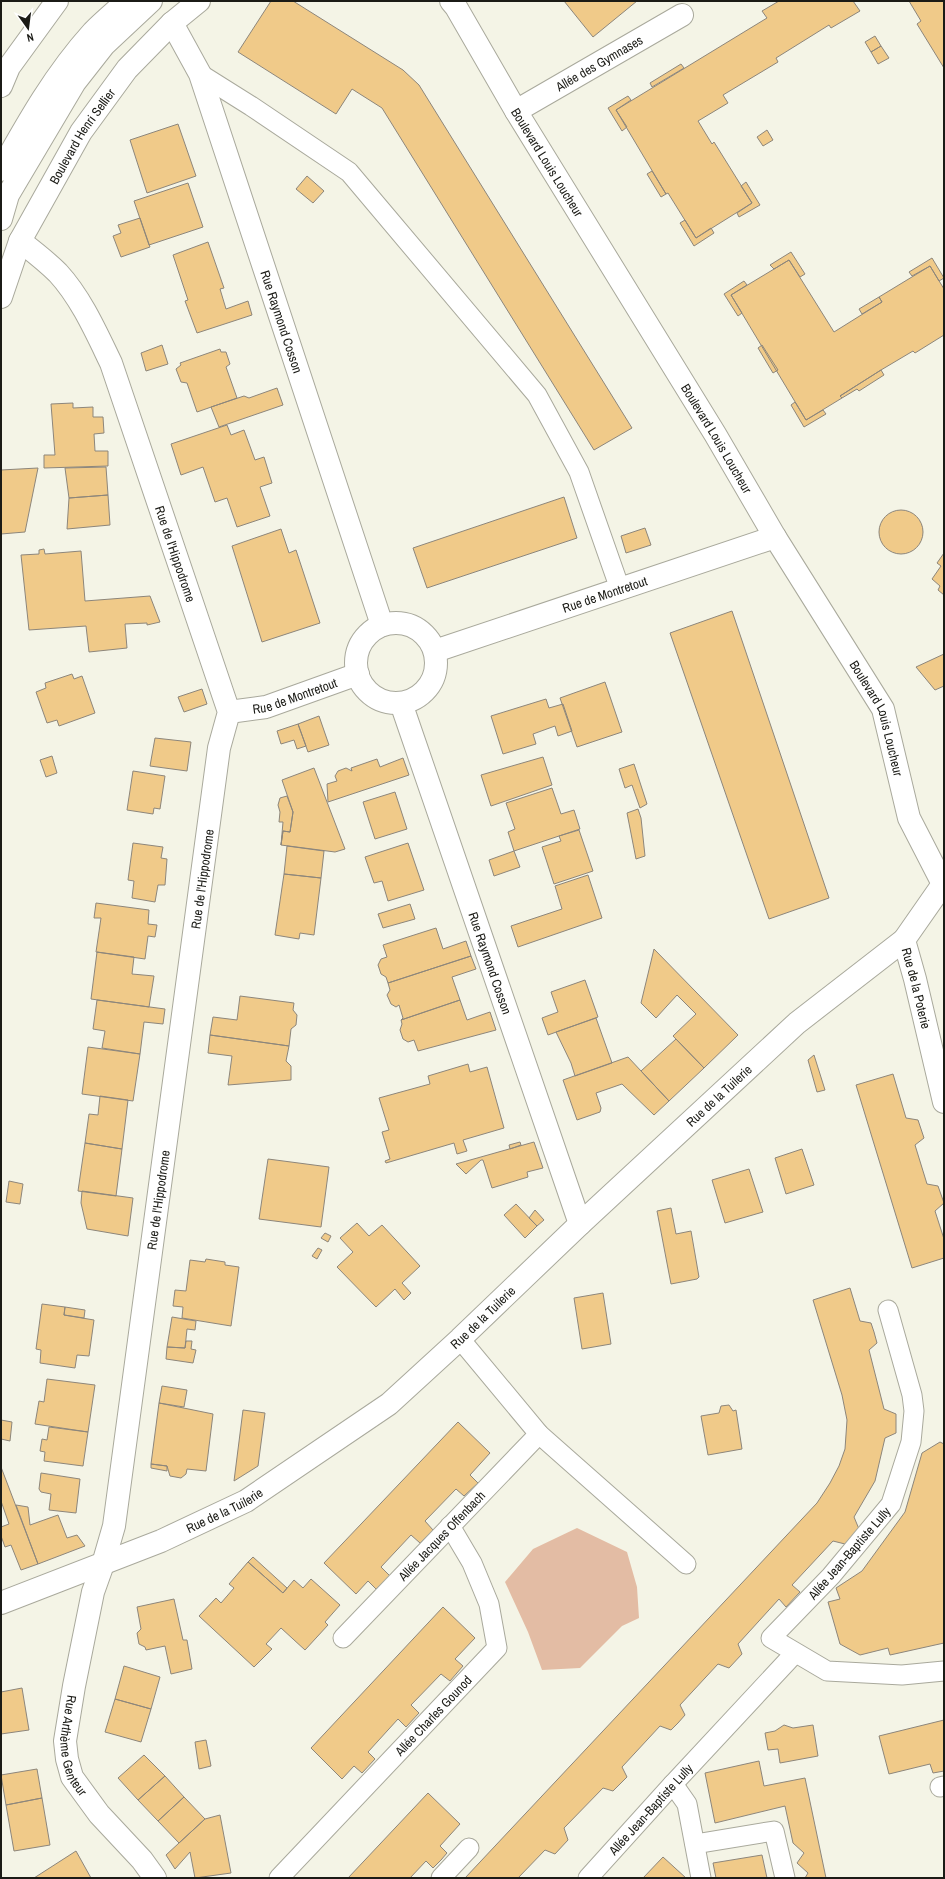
<svg xmlns="http://www.w3.org/2000/svg" width="945" height="1879" font-family="'Archivo Narrow',sans-serif">
<style>
.park{fill:#e3bca4}
.building{fill:#f0ca89;stroke:#8d867b}
.lines{fill:none;stroke-linecap:round;stroke-linejoin:round}
.lane-casing{stroke:#a9a99c;stroke-width:21}
.street-casing{stroke:#a9a99c;stroke-width:24}
.secondary-casing{stroke:#a9a99c;stroke-width:24}
.primary-casing{stroke:#a9a99c;stroke-width:24}
.lane{stroke:#fff;stroke-width:19}
.street{stroke:#fff;stroke-width:22}
.secondary{stroke:#fff;stroke-width:22}
.primary{stroke:#fff;stroke-width:22}
.labels{text-anchor:middle;stroke-width:3.5;stroke-linejoin:round;paint-order:stroke}
.street-label{font-size:13px;fill:#1b1b16;stroke:#fff}
</style>
<rect width="100%" height="100%" fill="#f4f4e6"/>
<!-- park -->
<path class="park" d="M577 1528 627 1552 637 1587 639 1618 622 1626 580 1668 542 1670 528 1632 505 1582 533 1549Z"/>
<!-- building -->
<path class="building" d="M271 1H293L403 70 419 85 632 428 594 450 382 108 352 89 336 114 238 52Z
M564 1H637L593 37Z
M779 1H853L860 11 831 28 829 25 776 58 778 62 723 95 728 103 698 121 712 144 714 142 752 203 696 238 668 193 666 194 616 110 767 18 762 11Z
M909 1H944V68L917 24 921 21Z
M875 36 881 46 871 52 865 42Z
M881 46 889 58 878 64 871 52Z
M681 64 684 68 652 87 650 83Z
M628 96 631 100 616 110 627 127 622 131 608 108Z
M178 124 196 176 147 193 130 140Z
M767 130 773 140 763 146 757 137Z
M652 171 666 194 661 197 647 174Z
M307 176 324 191 313 203 296 189Z
M746 182 760 205 739 217 737 213 752 203 741 186Z
M188 183 203 227 149 245 134 201Z
M140 218 150 247 121 257 113 236 121 233 118 225Z
M685 220 696 238 711 228 714 233 694 246 680 223Z
M208 242 224 288 220 289 226 309 248 301 252 315 197 333 185 301 188 300 173 255Z
M791 252 805 274 800 277 789 260 774 269 770 265Z
M932 258 944 278 939 281 930 266 912 276 909 272Z
M789 260 834 332 882 302 879 297 930 266 944 289V335L915 353 913 351 881 370 840 396 842 398 806 420 731 295Z
M744 281 747 285 731 295 742 313 738 316 724 294Z
M879 297 882 302 862 314 859 309Z
M162 345 168 364 146 371 141 353Z
M762 345 778 370 773 373 758 348Z
M220 349 221 352H226L230 364 226 367 237 398 197 412 187 383 181 382 176 369 181 365 180 363Z
M881 370 884 375 859 391 857 389 842 398 840 396Z
M277 388 283 405 219 427 211 407 244 396 249 398Z
M795 402 806 420 823 410 826 414 804 427 791 405Z
M73 403V408L93 407V417H103L104 433 94 434 95 451H108V466L44 468V455H55L51 404Z
M227 425 231 435 244 430 255 460 264 457 272 483 260 487 270 516 237 527 227 498 215 502 203 467 181 475 171 444Z
M106 467 108 495 69 498 65 468Z
M38 468 25 532 1 534V470Z
M108 495 110 525 67 529 69 498Z
M564 497 577 538 427 588 413 548Z
M879 532a22 22 0 1 1 44 0a22 22 0 1 1-44 0Z
M645 528 651 545 626 553 621 536Z
M281 529 289 553 296 550 320 623 262 642 232 546Z
M44 549 45 554 81 551 85 601 150 596 160 622 147 625V623L125 624 127 648 89 652 86 626 29 630 21 555 39 554V550Z
M944 553V595L938 590 940 586 932 579 941 566 937 563Z
M732 611 829 898 769 919 670 633Z
M944 654V686L935 690 916 667Z
M72 674 74 679 82 676 95 713 59 726 57 720 47 723 36 692 46 688 45 683Z
M605 682 622 732 577 747 560 698Z
M202 689 207 704 184 712 178 697Z
M546 699 549 708 563 704 572 731 558 736 555 726 533 734 536 744 503 754 491 716Z
M319 716 329 745 308 752 298 724Z
M298 724 306 746 297 749 294 740 281 744 277 731Z
M155 738 191 742 187 771 150 766Z
M52 756 57 773 46 777 40 760Z
M543 757 552 785 491 806 481 775Z
M403 758 409 775 328 802 327 784 337 781 335 776 338 771 346 768 352 771 351 768 377 759 380 767Z
M634 764 647 804 640 808 632 785 625 788 619 769Z
M314 768 345 849 335 852 281 845 283 831 290 832 293 812 282 780Z
M133 771 165 776 160 809 154 808 153 814 127 810Z
M552 788 561 814 574 810 580 829 514 851 508 832 515 829 506 803Z
M395 792 407 829 375 839 363 802Z
M287 796 293 812 290 832 283 831 281 845 283 822H279L280 812 278 805 280 798Z
M638 809 641 818 645 856 636 859 627 813Z
M579 830 593 871 554 884 542 847 561 841 559 836Z
M133 843 163 847 161 858 167 859 165 885H158L155 902 132 898 134 881 128 880Z
M408 843 424 890 388 901 382 881 374 883 365 857Z
M287 846 324 851 321 878 284 874Z
M514 851 520 867 494 876 489 860Z
M284 874 321 878 314 935 300 933 299 939 275 935Z
M588 875 602 918 518 947 511 926 562 909 555 886Z
M96 903 149 910 148 924 157 925 155 937 148 936 145 959 96 952 101 918H94Z
M410 904 415 919 383 928 378 914Z
M436 928 443 949 466 941 471 956 388 983 386 977 381 974 378 965 381 959 387 957 383 945Z
M654 949 738 1035 704 1068 673 1036 696 1014 677 995 656 1018 641 1003Z
M97 952 134 957 132 974 154 976 149 1007 91 999Z
M471 956 476 969 452 977 460 1000 401 1020 403 1018 399 1005 396 1007 391 1004 387 995 390 990 388 983Z
M585 980 598 1017 548 1035 542 1018 558 1012 551 992Z
M240 996 294 1003 293 1010 297 1015 296 1025 291 1029 289 1046 210 1035 213 1017 237 1020Z
M97 1000 165 1009 163 1024 144 1022 140 1054 102 1048 105 1031 93 1029Z
M460 1000 467 1020 490 1012 496 1030 418 1051 414 1040 408 1042 403 1039 400 1030 402 1024 401 1020Z
M596 1018 612 1063 575 1076 571 1063 556 1032Z
M210 1035 289 1046 286 1061 291 1066V1080L228 1085 232 1056 208 1053Z
M676 1039 704 1068 669 1101 641 1071Z
M88 1047 140 1054 133 1101 82 1094Z
M814 1055 825 1090 817 1092 808 1060Z
M628 1057 669 1101 654 1115 622 1084 596 1093 601 1108 600 1112 577 1120 563 1080Z
M468 1064 470 1072 487 1067 504 1128 463 1140 467 1151 457 1154 454 1143 386 1163 385 1161 390 1159 382 1132 389 1130 379 1098 430 1084 428 1076Z
M893 1074 906 1118 918 1120 924 1138 915 1145 927 1184 938 1186 944 1203 935 1211 944 1239V1258L912 1268 856 1085Z
M100 1096 128 1100 122 1149 85 1143 89 1114 98 1115Z
M520 1142 521 1145 510 1149 509 1145Z
M534 1142 543 1168 527 1172 528 1177 492 1188 483 1160H481L466 1174 456 1164Z
M85 1143 122 1149 116 1196 78 1191Z
M802 1149 814 1185 786 1194 775 1158Z
M268 1159 329 1167 321 1227 259 1219Z
M749 1169 763 1212 725 1223 712 1180Z
M9 1181 23 1184 20 1204 6 1202Z
M82 1191 133 1198 128 1236 87 1229 81 1203Z
M516 1204 537 1226 525 1238 504 1215Z
M671 1208 676 1234 691 1231 699 1277 697 1279 671 1284 657 1211Z
M535 1210 544 1220 537 1226 529 1218Z
M357 1223 369 1236 382 1225 420 1266 402 1283 411 1293 404 1300 395 1289 376 1307 337 1267 353 1252 340 1238Z
M325 1233 331 1236 328 1242 321 1238Z
M318 1248 322 1250 317 1259 312 1256Z
M206 1259 225 1262V1265L239 1267 231 1326 182 1318 183 1307 173 1306 175 1290 186 1291 190 1260 205 1262Z
M850 1288 860 1321 871 1323 874 1332 877 1343 869 1350 884 1409 896 1414V1433L885 1438 875 1481 854 1517 859 1529 845 1544 833 1541 792 1585 800 1592 786 1607 779 1599 738 1644 742 1654 729 1668 718 1664 680 1705 685 1715 678 1723 671 1730 660 1726 622 1767 627 1777 613 1791 603 1788 564 1828 568 1840 555 1854 545 1850 518 1878H465L817 1503 830 1483 839 1466 845 1449 847 1420 842 1395 813 1300Z
M603 1293 611 1344 582 1349 574 1298Z
M42 1304 65 1307 64 1315 94 1320 89 1356 77 1355 75 1368 40 1363 41 1350 36 1349Z
M65 1307 85 1310 84 1318 64 1315Z
M172 1317 196 1321 195 1330 187 1329 185 1348 167 1347Z
M186 1341H192L191 1349 196 1350 193 1363 166 1359 167 1347 185 1348Z
M47 1379 95 1385 88 1432 35 1424 39 1401 44 1402Z
M162 1386 187 1390 184 1407 159 1403Z
M159 1403 213 1414 206 1471 187 1469 186 1474 181 1478 170 1476 167 1466 151 1464Z
M729 1405 733 1411 736 1410 742 1449 708 1455 701 1416 719 1413 721 1406Z
M243 1410 265 1413 258 1466 234 1481Z
M1 1420 12 1422 10 1441 1 1439Z
M458 1422 490 1453 470 1475 478 1483 464 1496 456 1489 425 1521 433 1530 420 1543 411 1535 381 1567 390 1576 376 1589 368 1581 356 1594 324 1563Z
M49 1427 88 1432 83 1466 44 1461 45 1452 40 1451 42 1439 47 1440Z
M940 1442 944 1444V1643L890 1655 888 1648 860 1655 840 1644 828 1602 840 1599 836 1588 862 1571 905 1512 922 1453Z
M151 1464 167 1466V1471L151 1468Z
M1 1467 38 1564 21 1570 11 1545 5 1547 1 1536V1527L9 1524 1 1501Z
M41 1473 80 1479 76 1513 49 1510 51 1494 41 1492 39 1489Z
M16 1505 28 1507 30 1525 58 1515 67 1538 77 1535 85 1546 38 1564Z
M253 1557 287 1588 283 1593 248 1562Z
M248 1562 283 1593 294 1580 303 1588 311 1579 340 1605 325 1622 328 1625 305 1650 281 1628 266 1644 272 1649 254 1667 199 1616 216 1598 221 1603 234 1588 229 1584Z
M174 1599 183 1640H187L192 1669 171 1674 165 1646 146 1650 145 1647 139 1644 137 1633 141 1629 137 1607Z
M443 1607 475 1638 455 1659 463 1666 450 1681 441 1674 411 1705 419 1713 406 1727 398 1719 368 1752 375 1759 362 1773 354 1766 342 1779 311 1748Z
M124 1666 160 1677 151 1709 115 1699Z
M22 1688 29 1730 1 1734V1692Z
M115 1699 151 1709 141 1742 105 1732Z
M944 1720V1771L933 1773 930 1764 889 1774 879 1736Z
M784 1725 793 1728 813 1725 818 1756 780 1763 778 1749 768 1750 765 1733 775 1731Z
M206 1740 211 1766 199 1769 195 1742Z
M144 1755 165 1776 138 1800 118 1778Z
M759 1761 764 1786 805 1778 826 1878H805L808 1873 797 1863 804 1853 793 1843 785 1806 715 1823 705 1773Z
M37 1769 42 1798 6 1805 1 1775Z
M165 1776 184 1797 158 1821 138 1800Z
M428 1793 460 1824 440 1846 447 1853 441 1860 433 1868 426 1861 410 1878H348Z
M184 1797 205 1819 179 1843 158 1821Z
M42 1798 50 1845 14 1851 6 1805Z
M220 1815 231 1873 195 1878 190 1852 175 1869 166 1855 205 1819Z
M76 1851 91 1878H34Z
M762 1855 767 1878H716L713 1863Z
M663 1857 686 1878H643Z"/>
<g class="lines">
<!-- lane casing -->
<g class="lane-casing">
<g id="lane">
<path d="M200 74 251 106 349 172 537 395 579 472 620 589"/>
<path d="M888 1310 912 1395 914 1411 911 1442 891 1504 831 1576 771 1638 827 1671 902 1675 944 1671"/>
<path d="M460 1339 539 1434 686 1564"/>
<path id="s1" d="M343 1638 539 1434"/>
<path d="M673 1784 687 1804 701 1878"/>
<path d="M940 1787 944 1786"/>
<path d="M695 1844 774 1831 785 1878"/>
<path id="s2" d="M279 1878 497 1648 489 1604 472 1563 450 1526"/>
<path d="M441 1878 469 1848"/>
<path id="s3" d="M588 1878 673 1784 795 1653"/>
</g>
</g>
<!-- street casing -->
<g class="street-casing">
<g id="street">
<path id="s4" d="M172 23 200 74 382 625"/>
<path id="s5" d="M516 111 682 15"/>
<path id="s6" d="M20 241C33 251 46 261 58 273 81 298 96 332 111 363L229 712 219 748 114 1526 103 1564 93 1592 74 1686 65 1741 67 1759 72 1777 99 1814 142 1860 155 1878"/>
<circle cx="396" cy="663" r="40"/>
<path id="s7" d="M435 651 775 537"/>
<path id="s8" d="M401 703 580 1224"/>
<path id="s9" d="M229 712 266 707 358 674"/>
<path id="s10" d="M1 1603 161 1541 246 1501 389 1404 460 1339 580 1224 797 1023 904 940"/>
</g>
</g>
<!-- secondary casing -->
<g class="secondary-casing">
<g id="secondary">
<path id="s11" d="M451 1 456 7 516 111 715 434 775 537 883 709 909 818 944 886"/>
<path id="s12" d="M943 884 904 940 915 979 944 1102"/>
</g>
</g>
<!-- primary casing -->
<g class="primary-casing">
<g id="primary">
<path d="M1 86 9 67 57 1"/>
<path d="M1 170C28 122 55 74 93 32 104 21 116 11 127 1"/>
<path d="M1 219 8 195 75 82 104 45 151 1"/>
<path id="s13" d="M1 297 20 241 81 132 127 69 172 23 199 1"/>
</g>
</g>
<!-- lane -->
<use href="#lane" class="lane"/>
<!-- street -->
<use href="#street" class="street"/>
<!-- secondary -->
<use href="#secondary" class="secondary"/>
<!-- primary -->
<use href="#primary" class="primary"/>
</g>
<g class="labels">
<!-- street labels -->
<g class="street-label">
<text dy="5" stroke="none"><textPath href="#s5" startOffset="96">Allée des Gymnases</textPath></text>
<text dy="5" stroke="none"><textPath href="#s13" startOffset="181">Boulevard Henri Sellier</textPath></text>
<text dy="5" stroke="none"><textPath href="#s11" startOffset="188">Boulevard Louis Loucheur</textPath></text>
<text dy="5" stroke="none"><textPath href="#s4" startOffset="319">Rue Raymond Cosson</textPath></text>
<text dy="5" stroke="none"><textPath href="#s11" startOffset="512">Boulevard Louis Loucheur</textPath></text>
<text dy="5" stroke="none"><textPath href="#s6" startOffset="356">Rue de l'Hippodrome</textPath></text>
<text dy="5" stroke="none"><textPath href="#s7" startOffset="179">Rue de Montretout</textPath></text>
<text dy="5" stroke="none"><textPath href="#s9" startOffset="68">Rue de Montretout</textPath></text>
<text dy="5" stroke="none"><textPath href="#s11" startOffset="836">Boulevard Louis Loucheur</textPath></text>
<text transform="translate(202 879) rotate(-82)" y="5">Rue de l'Hippodrome</text>
<text dy="5" stroke="none"><textPath href="#s8" startOffset="275">Rue Raymond Cosson</textPath></text>
<text dy="5" stroke="none"><textPath href="#s12" startOffset="118">Rue de la Poterie</textPath></text>
<text dy="5" stroke="none"><textPath href="#s10" startOffset="890">Rue de la Tuilerie</textPath></text>
<text transform="translate(158 1200) rotate(-82)" y="5">Rue de l'Hippodrome</text>
<text dy="5" stroke="none"><textPath href="#s10" startOffset="566">Rue de la Tuilerie</textPath></text>
<text dy="5" stroke="none"><textPath href="#s10" startOffset="242">Rue de la Tuilerie</textPath></text>
<text dy="5" stroke="none"><textPath href="#s1" startOffset="142">Allée Jacques Offenbach</textPath></text>
<text transform="translate(849 1553) rotate(-49)" y="5">Allée Jean-Baptiste Lully</text>
<text dy="5" stroke="none"><textPath href="#s2" startOffset="224">Allée Charles Gounod</textPath></text>
<text dy="5" stroke="none"><textPath href="#s6" startOffset="1572">Rue Arthème Genteur</textPath></text>
<text dy="5" stroke="none"><textPath href="#s3" startOffset="93">Allée Jean-Baptiste Lully</textPath></text>
</g>
</g>
<!-- border -->
<rect width="945" height="1879" fill="none" stroke="#1b1b16" stroke-width="4"/>
<!-- north arrow -->
<g transform="translate(28 28) rotate(166)" stroke="#ffffff" stroke-width="3" paint-order="stroke">
<path d="M0-3L7 15L0 10L-7 15Z" fill="#1b1b16"/>
<text y="-6" font-size="11" font-weight="bold" text-anchor="middle" fill="#1b1b16">N</text>
</g>
</svg>
